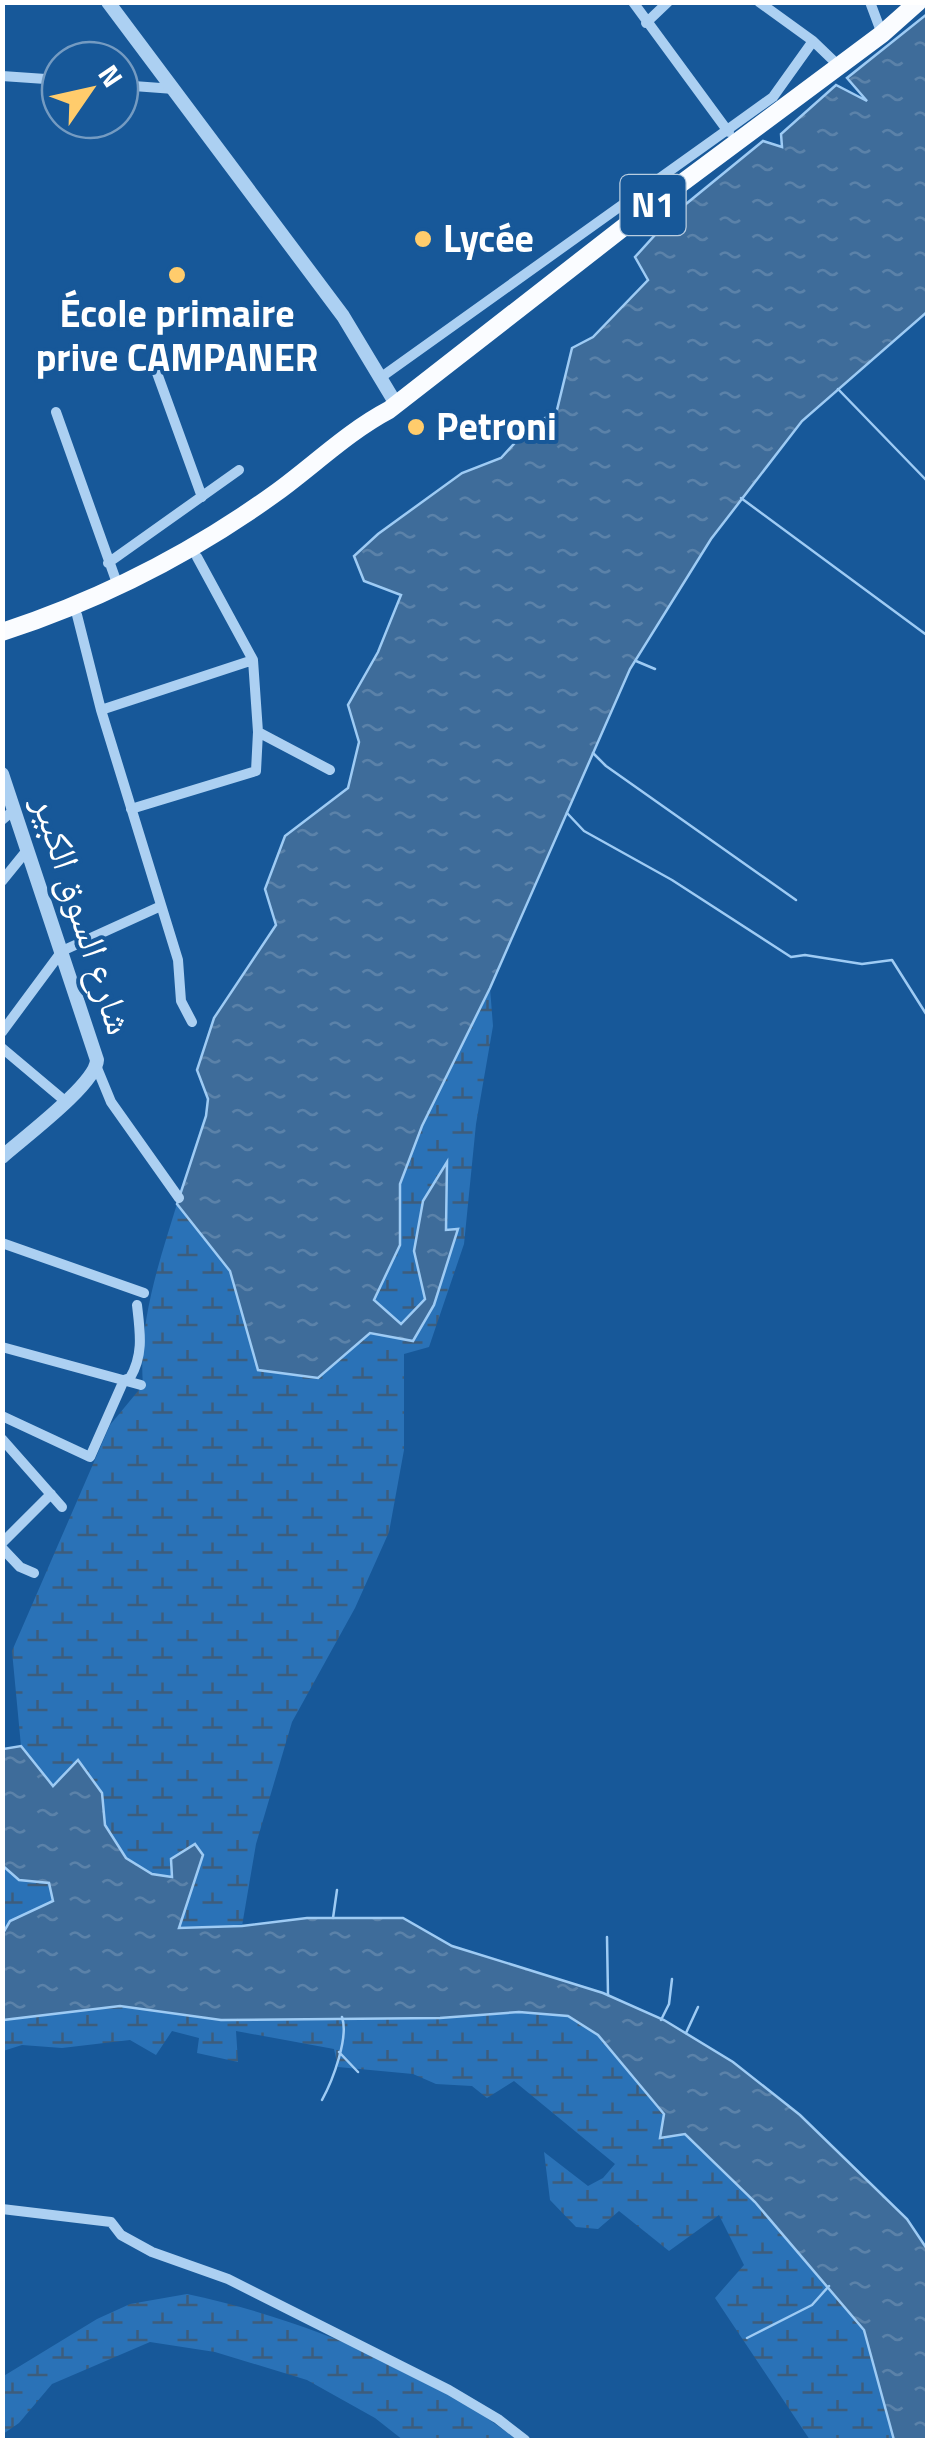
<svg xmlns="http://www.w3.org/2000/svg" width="930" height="2443" font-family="'Titillium Web','Noto Naskh Arabic',sans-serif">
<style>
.wetland{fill:url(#wetland-marsh)}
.water{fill:url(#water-ripples);stroke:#9ecbf4;stroke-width:2.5}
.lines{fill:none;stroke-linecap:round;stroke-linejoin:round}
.stream{stroke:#9ecbf4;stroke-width:2.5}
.minor{stroke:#acd0f2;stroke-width:10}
.tertiary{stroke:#acd0f2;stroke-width:14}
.trunk{stroke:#fafcff;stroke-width:18}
.poi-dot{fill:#ffcc6c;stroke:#175899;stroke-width:4}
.labels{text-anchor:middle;stroke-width:8;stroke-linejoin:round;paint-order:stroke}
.shield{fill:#175899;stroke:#b9cde0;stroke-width:2.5}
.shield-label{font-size:35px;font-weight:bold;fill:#fff}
.poi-label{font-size:38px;font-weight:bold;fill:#fff;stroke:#175899;text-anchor:start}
.street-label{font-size:38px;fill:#fff;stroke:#175899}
</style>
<defs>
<pattern id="wetland-marsh" width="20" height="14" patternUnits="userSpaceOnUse" patternTransform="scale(2.5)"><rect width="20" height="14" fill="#2a72b7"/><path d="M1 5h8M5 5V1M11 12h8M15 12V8" fill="none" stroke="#3d5d7c"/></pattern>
<pattern id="water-ripples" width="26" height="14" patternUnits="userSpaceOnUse" patternTransform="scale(2.5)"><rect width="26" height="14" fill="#3e6c9a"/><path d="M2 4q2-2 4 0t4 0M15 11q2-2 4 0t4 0" fill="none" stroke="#5b82a9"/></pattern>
</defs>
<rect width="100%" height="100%" fill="#175899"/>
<!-- wetland -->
<path class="wetland" d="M490 988 493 1026 476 1124 464 1244 429 1347 404 1354V1450L389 1532 355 1608 292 1722 256 1844 242 1926 178 1928 203 1855 172 1877 152 1874 126 1858 105 1825 102 1793 78 1761 53 1786 21 1746 12 1651 110 1425 143 1385C138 1324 159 1262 177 1204L230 1271 258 1370 318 1378 370 1333 413 1340 457 1230 446 1231 447 1164 414 1250 425 1299 402 1325 374 1300 400 1245V1184L422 1126Z
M3 1840 19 1880 49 1883 53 1902 10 1921 3 1933Z
M120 2006 221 2020 440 2018 519 2012 568 2016 598 2035 664 2114 660 2137 685 2134 755 2202 864 2330 894 2440H810L715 2298 744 2265 719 2215 669 2251 619 2211 598 2229 576 2227 550 2200 544 2152 588 2186 603 2178 615 2164 514 2081 487 2098 472 2086 436 2084 413 2074 338 2067 334 2049 236 2031 238 2062 197 2053 199 2038 172 2031 156 2055 130 2040 62 2048 22 2045 3 2051 5 2019Z
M187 2294C300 2318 425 2368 517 2440H403L375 2418 307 2380 215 2352 150 2342 52 2384 19 2423 3 2434 2 2377 97 2319 130 2304Z"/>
<!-- water -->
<path class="water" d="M927 14V312L802 421 711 539 630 669 490 988 422 1126 400 1184V1245L374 1300 401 1324 425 1299 414 1251 423 1201 447 1162 446 1230 458 1229 434 1305 413 1341 370 1333 318 1378 258 1370 230 1271 177 1204 206 1116 208 1099 197 1070 214 1018 276 925 265 889 285 836 348 788 359 742 348 705 378 652 401 595 364 581 354 556 378 534 462 473 501 458 534 422 556 414 572 348 593 337 648 280 635 257 675 213 763 141 782 147 781 134 836 85 867 101 847 78Z
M21 1746 53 1786 78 1760 102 1793 105 1825 126 1858 152 1874 172 1877 171 1859 195 1844 203 1855 179 1928 242 1926 307 1918H403L452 1946 603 1993 664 2020 733 2062 800 2115 907 2219 927 2249V2440H894L864 2330 755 2202 685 2134 660 2138 664 2114 598 2035 568 2016 519 2012 440 2018 221 2020 120 2006 3 2020V1933L10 1921 53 1901 49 1883 19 1880 3 1866V1749Z"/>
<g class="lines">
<!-- stream -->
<path class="stream" d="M838 389 928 482
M741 498 928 636
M636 661 655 669
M593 753 606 766 796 900
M567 813 584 831 672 880 791 957 805 955 862 964 892 960 928 1017
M333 1918 337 1890
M607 1937 608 1995
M661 2020 669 2004 672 1979
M686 2033 698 2007
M339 2052 358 2072
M322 2100C333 2080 349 2037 342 2017
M747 2338 812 2305 829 2286"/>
<!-- minor -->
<path class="minor" d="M759 2 813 41 839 66
M870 2 882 34
M646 23 668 2
M2 76 60 80
M120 85 174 89
M729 132 727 130 773 97 813 41
M153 362 202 497
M380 378 727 130 633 2
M56 412 118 586
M197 557 253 660 258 732 330 770
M108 563 239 470
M77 615 101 710 178 960 181 1001 192 1022
M101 710 253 660
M131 809 256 771 258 732
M2 820 15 809
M2 881 28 849
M2 1032 62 951 161 906
M2 1048 65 1101
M97 1068 111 1102 179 1198
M2 1243 144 1293
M2 1347 141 1385
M2 1416 90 1457 124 1380 130 1378C144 1354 140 1332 137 1305
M2 1439 62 1507
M2 1543 51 1494
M2 1548 20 1567 34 1573
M2 2209 111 2222 121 2235 152 2252 228 2279 449 2390 498 2419 525 2440"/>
<!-- tertiary -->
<path class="tertiary" d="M108 2 343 316 396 404
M2 774 97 1060C96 1084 22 1139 2 1157"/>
<!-- trunk -->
<path class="trunk" d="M2 632C100 600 194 552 277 492 314 465 349 431 389 410L647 209 882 34 918 2"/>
</g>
<!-- markers -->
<g class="poi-dot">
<circle cx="423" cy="239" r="10"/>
<circle cx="177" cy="275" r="10"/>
<circle cx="416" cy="427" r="10"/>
</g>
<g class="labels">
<!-- shield labels -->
<rect class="shield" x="620.5" y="175" width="65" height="60" rx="8"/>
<g class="shield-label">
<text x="653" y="217">N1</text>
</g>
<!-- poi labels -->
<g class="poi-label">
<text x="443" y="252">Lycée</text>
<text x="177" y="327" text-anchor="middle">École primaire<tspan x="177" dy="44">prive CAMPANER</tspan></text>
<text x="436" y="440">Petroni</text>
</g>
<!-- street labels -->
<g class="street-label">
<text transform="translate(83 915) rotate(72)" y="13">شارع السوق الكبير</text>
</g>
</g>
<!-- border -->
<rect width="930" height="2443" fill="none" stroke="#ffffff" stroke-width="10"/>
<!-- north arrow -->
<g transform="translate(90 90) rotate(56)"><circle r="48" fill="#175899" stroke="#749bc2" stroke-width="2.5"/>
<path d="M0-8L18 38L0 25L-18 38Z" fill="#ffcc6c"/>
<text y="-15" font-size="28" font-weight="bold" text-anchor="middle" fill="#ffffff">N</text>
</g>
</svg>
